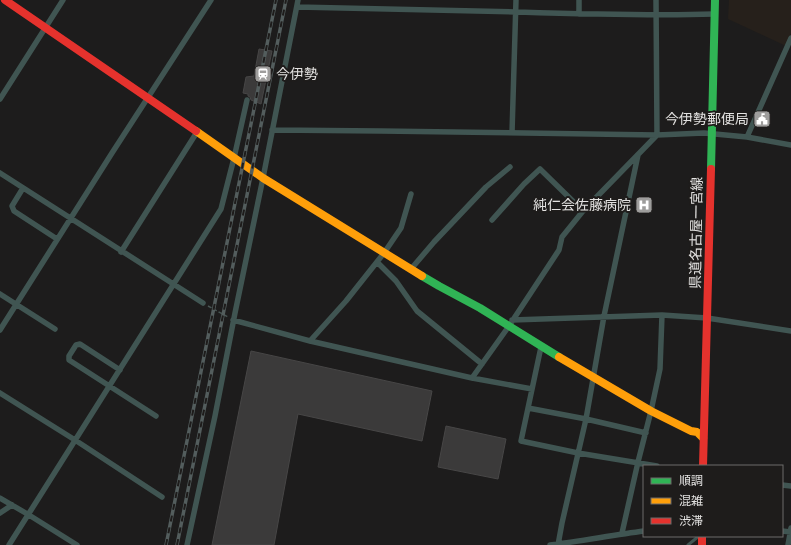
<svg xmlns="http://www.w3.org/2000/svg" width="791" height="545" font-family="'Roboto Condensed','Noto Sans JP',sans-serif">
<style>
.built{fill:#26201b}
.building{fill:#3b3a3a;stroke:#474646}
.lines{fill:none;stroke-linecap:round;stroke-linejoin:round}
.path{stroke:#485553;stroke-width:1.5;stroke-dasharray:4 2;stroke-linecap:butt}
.lane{stroke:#405552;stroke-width:3}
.street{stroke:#405552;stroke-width:5.5}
.fast{stroke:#30b455;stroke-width:8}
.slow{stroke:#ff9f0a;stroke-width:8}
.jam{stroke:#e5322d;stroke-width:8}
.rail-casing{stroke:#535d5d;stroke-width:3.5}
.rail{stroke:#1e1c1b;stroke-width:2;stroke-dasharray:6;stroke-linecap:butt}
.labels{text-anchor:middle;stroke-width:4;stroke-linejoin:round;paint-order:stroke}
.poi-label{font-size:14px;fill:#e3e2e1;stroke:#1e1c1b;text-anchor:end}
.street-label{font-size:14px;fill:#e3e2e1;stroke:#1e1c1b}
</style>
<rect width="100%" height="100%" fill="#1d1c1c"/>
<!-- built -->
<path class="built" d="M729 0H791V33L786 46 728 19Z"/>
<!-- building -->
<path class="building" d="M259 49 272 51 261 104 251 100 250 97 248 96V94L243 93 246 77 254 76Z
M251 351 432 391 422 441 298 414 274 545H212Z
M446 426 506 439 498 479 438 467Z"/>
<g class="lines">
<!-- path -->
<path class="path" d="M208 306 228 317"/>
<!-- lane -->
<path class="lane" d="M688 545 699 536"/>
<!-- street -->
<path class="street" d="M297 7C370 9 444 11 518 12 583 14 649 16 714 14
M579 14V0
M0 99 63 0
M272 130 381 131 657 135 704 133 747 137 791 145
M512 133 516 0
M747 137 791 38
M0 173 203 303
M23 188 12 206 14 211 57 239
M492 220 524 184 540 169 583 211
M121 252 197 132
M377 262 396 281 417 311 482 364
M411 269 434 242 486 187 510 167
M0 294 55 329
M233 320 310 341 472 378 532 389
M512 320 662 315 707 318 791 331
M0 330 112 153 211 0
M310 341 346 301 384 253 401 228 411 194
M541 347 521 441 578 453 657 466
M120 370 80 344 76 345 69 356V360L156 416
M472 378 509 326 559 250 562 237 583 211 657 135 656 0
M0 393 75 440 162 497
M528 408 586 419 646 433
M782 485 791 486
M0 498 29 515 77 545
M0 513 12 505
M782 531 791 532
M622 533 638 462 651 411 660 369 662 315
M9 545 221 209 234 158 247 100
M187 545 215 416 235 313 263 178 298 0
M550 545C582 541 613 535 644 531
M558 545 562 523 586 419 604 316 638 155
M788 545 791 528"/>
<!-- fast -->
<path class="fast" d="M711 169 715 0
M422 276 439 286 480 308 559 357"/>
<!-- slow -->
<path class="slow" d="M196 131 263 178 422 276
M559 357 651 411 691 431 697 432 703 438"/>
<!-- jam -->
<path class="jam" d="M5 0 196 131
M703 466 711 169
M702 536V545"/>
<!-- rail casing -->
<g class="rail-casing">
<path id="rail" d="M166 545 276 0
M177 545 286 0"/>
</g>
<!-- rail -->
<use href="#rail" class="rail"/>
</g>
<!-- icons -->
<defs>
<g id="station-square" transform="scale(0.9)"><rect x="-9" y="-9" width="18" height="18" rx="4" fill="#9e9d9c" stroke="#1e1c1b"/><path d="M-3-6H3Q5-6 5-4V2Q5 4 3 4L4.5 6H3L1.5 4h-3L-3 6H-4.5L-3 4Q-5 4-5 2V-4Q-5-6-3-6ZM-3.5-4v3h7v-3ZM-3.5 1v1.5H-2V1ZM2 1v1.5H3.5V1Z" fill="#fff"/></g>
<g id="civic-square" transform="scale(0.9)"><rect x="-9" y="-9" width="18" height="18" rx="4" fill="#9e9d9c" stroke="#1e1c1b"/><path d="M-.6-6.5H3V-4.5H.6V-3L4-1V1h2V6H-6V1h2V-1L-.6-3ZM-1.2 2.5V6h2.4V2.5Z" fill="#fff"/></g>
<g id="hospital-square" transform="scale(0.9)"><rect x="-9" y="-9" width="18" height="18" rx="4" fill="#9e9d9c" stroke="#1e1c1b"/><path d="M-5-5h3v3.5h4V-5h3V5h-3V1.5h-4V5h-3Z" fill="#fff"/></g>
</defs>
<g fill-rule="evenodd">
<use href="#station-square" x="263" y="74"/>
<use href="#civic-square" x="762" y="119"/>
<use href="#hospital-square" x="644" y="205"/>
</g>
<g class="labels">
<!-- poi labels -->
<g class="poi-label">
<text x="276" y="79" text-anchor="start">今伊勢</text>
<text x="749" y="124">今伊勢郵便局</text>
<text x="631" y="210">純仁会佐藤病院</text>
</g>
<!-- street labels -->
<g class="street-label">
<text transform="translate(696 233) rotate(-89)" y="5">県道名古屋一宮線</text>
</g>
</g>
<!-- legend -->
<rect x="643" y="465" width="140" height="72" fill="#1e1c1b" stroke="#6d6b6a"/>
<rect x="651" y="478" width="20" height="6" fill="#30b455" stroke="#6d6b6a"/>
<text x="679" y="485" font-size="12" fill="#e3e2e1">順調</text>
<rect x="651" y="498" width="20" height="6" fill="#ff9f0a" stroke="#6d6b6a"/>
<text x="679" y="505" font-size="12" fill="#e3e2e1">混雑</text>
<rect x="651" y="518" width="20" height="6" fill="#e5322d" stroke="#6d6b6a"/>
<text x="679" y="525" font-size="12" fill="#e3e2e1">渋滞</text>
</svg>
